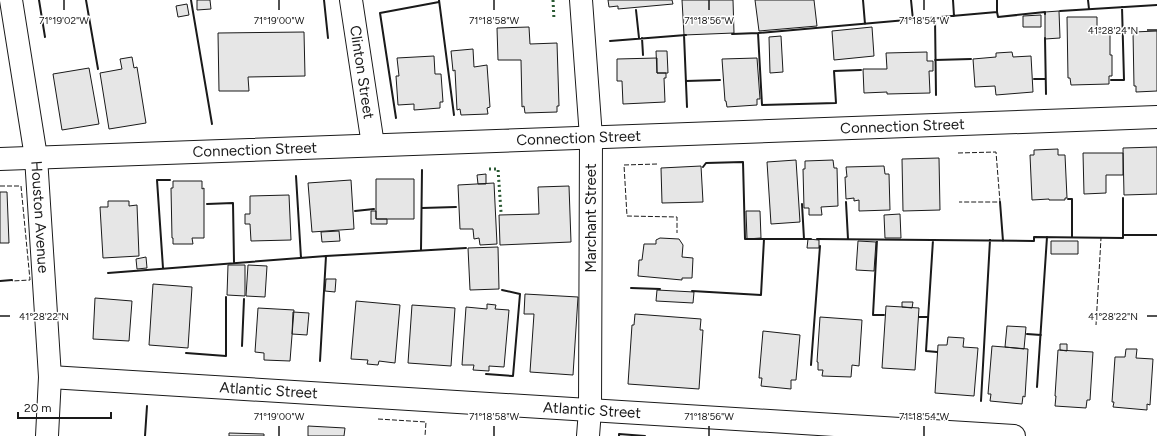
<svg xmlns="http://www.w3.org/2000/svg" width="1157" height="436" font-family="Figtree,sans-serif">
<style>
.building{fill:#e6e6e6;stroke:#1a1a1a}
.lines{fill:none;stroke-linecap:round;stroke-linejoin:round}
.minor-casing{stroke:#1a1a1a;stroke-width:24}
.minor{stroke:#fff;stroke-width:22}
.hedge{stroke:#2b5a34;stroke-width:3;stroke-dasharray:2 3;stroke-linecap:butt}
.fence{stroke:#1a1a1a;stroke-width:1;stroke-dasharray:5 2;stroke-linecap:butt}
.wall{stroke:#1a1a1a;stroke-width:2}
.ticks{fill:none;stroke:#1a1a1a;stroke-width:1.5}
.labels{text-anchor:middle;stroke-width:3;stroke-linejoin:round;paint-order:stroke}
.street-label{font-size:15px;fill:#1a1a1a;stroke:#fff}
.ticks-label{font-size:10px;text-anchor:middle;fill:#1a1a1a;stroke:#fff;stroke-width:3;stroke-linejoin:round;paint-order:stroke}
</style>
<rect width="100%" height="100%" fill="#fff"/>
<!-- building -->
<path class="building" d="M197 0H210L211 9 197 10Z
M608 0H672L673 4 618 9V6L609 7Z
M682 0H733L734 33 684 35Z
M755 0H814L817 26 759 31Z
M187 4 189 15 178 17 176 6Z
M1059 11 1060 38 1045 39V12Z
M1041 15V27H1023V16Z
M1067 17H1097V32H1110V55H1112V76H1109V84L1071 85 1070 78H1068Z
M529 27 530 44 557 43 559 106H557V112L525 113 524 106 522 107 521 60H498L497 28Z
M872 27 874 56 834 60 832 31Z
M1157 31V91L1136 92V86H1134L1133 32Z
M304 32 305 76 248 77 249 91H219L218 33Z
M781 36 783 72 770 73 769 37Z
M473 49 474 67 487 65 490 107 487 108 488 114 461 115 460 109 457 110 455 70 453 71 451 51Z
M656 51H667L668 73H657Z
M927 52V61H933V71H929L930 93 887 94V92L864 93 863 69H887L886 53Z
M1012 52 1013 57 1031 56 1033 92 996 95 995 86 975 87 973 59 996 57V53Z
M434 56 435 74H441L443 102H440V108L414 110V104L398 105 396 76H399L397 58Z
M132 57 134 68 137 67 146 123 109 129 100 73 122 69 120 59Z
M657 58V73H666V78H664L665 102 623 104 622 81H617V59Z
M757 58 760 99H757V105L727 107 726 101H725L722 59Z
M89 68 99 124 62 130 53 74Z
M1157 147V194L1124 195 1123 148Z
M1058 149V155H1065L1067 198H1065V200H1049V199L1032 200 1030 155H1034V150Z
M1083 153H1123V175H1106V193L1084 194Z
M939 158 940 210 903 211 902 159Z
M796 160 800 222 771 224 767 162Z
M833 160 834 168H837L838 206 821 207 822 215H809V208H804L803 169H805V161Z
M701 166 703 202 662 203 661 168Z
M884 166 885 174H889L890 210 859 211V200L854 201V198L846 199 845 177H847L846 167Z
M486 174V184H478L477 175Z
M376 179H414V219H376Z
M351 180 354 229 312 232 308 183Z
M173 181H202V189L204 188V238H192L193 244H173V238H172L171 188H173Z
M494 183 497 244 480 245 479 238 474 239 473 229H460L458 185Z
M569 186 571 242 500 245 499 215 539 214 538 187Z
M0 192H7L9 243H0Z
M289 195 291 240 251 241 250 224H245V214H250V196Z
M108 201H129V206L137 205 139 256 103 258 100 207H108Z
M371 211H376V219H387V224H371Z
M746 211H760L761 238 747 239Z
M900 214 901 238H885L884 215Z
M339 231 340 241 322 242 321 232Z
M660 238 679 239 683 245 682 257 693 258 692 278H682V280L638 276 639 260H642L644 244H656V240Z
M808 239 819 240V248H807Z
M858 241 876 242 874 271 856 270Z
M1051 241H1078V254H1051Z
M498 247 499 289 470 290 468 248Z
M146 257 147 268 137 269 136 259Z
M228 265H245V296L227 295Z
M248 265 267 266 265 297 246 296Z
M326 279H336L335 292 325 291Z
M153 284 192 287 188 348 149 345Z
M657 290 694 292 693 303 656 301Z
M525 294 578 297 573 375 530 372 534 314H524Z
M95 298 132 301 129 341 93 339Z
M356 301 400 305 395 363 379 361 378 365 367 364 368 360 351 359Z
M902 302H913L912 308 902 307Z
M487 304 496 305 495 309 509 310 504 367 489 366V371L473 370 474 365H462L466 307 487 309Z
M412 305 455 308 451 366 408 363Z
M886 306 919 308 915 370 882 368Z
M258 308 294 310 290 361 264 360V353L255 352Z
M293 312 309 313 307 335 292 334Z
M635 314 701 319 700 330H703L699 389 628 384 632 325H634Z
M820 317 862 320 859 366 852 365 851 377 822 376 823 370H818V362H817Z
M1007 326 1026 327 1024 349 1005 347Z
M763 331 800 335 796 380H791V389L761 386 762 378H759Z
M948 337 964 338 963 347 978 348 974 396 935 393 938 345H947Z
M1060 344H1067V351L1060 350Z
M992 346 1028 349 1025 397 1023 396 1022 404 990 401 991 394H988Z
M1126 349H1137L1136 358 1153 359 1150 405 1147 404V410L1113 407 1114 402H1112L1115 357H1125Z
M1058 350 1093 352 1090 400H1087L1086 408 1055 406 1056 396H1055Z
M308 426 345 428 344 436H308Z
M229 433 264 434V436H229Z"/>
<g class="lines">
<!-- minor casing -->
<g class="minor-casing">
<g id="minor">
<path id="s1" d="M11 0 36 157 50 377 47 436"/>
<path id="s2" d="M351 0 373 145"/>
<path d="M581 0 591 137 590 410 588 436"/>
<path id="s3" d="M0 159 1157 117"/>
<path id="s4" d="M50 377 1014 436"/>
</g>
</g>
<!-- minor -->
<use href="#minor" class="minor"/>
<!-- hedge -->
<path class="hedge" d="M553 0 554 20
M489 169H498L501 212"/>
<!-- fence -->
<path class="fence" d="M958 153 996 152 1000 202H959
M657 164 624 165 627 216 677 217V233
M0 186H21L30 280 12 281V280
M1096 325 1101 238
M378 419 426 422 425 436"/>
<!-- wall -->
<path class="wall" d="M39 0 45 37
M86 0 98 69
M191 0 212 124
M324 0 328 38
M439 0 454 115
M863 0 865 24
M911 0 913 20
M953 0 954 16
M1088 0 1089 9
M636 10 639 38
M1060 11 1157 5
M997 12 998 17 1045 12V14
M935 18 936 95
M758 33 762 105 836 103 834 71 861 70
M732 34 758 33 997 12V0
M684 35 687 107
M642 38 643 55
M1045 38 1046 94
M610 41 686 35
M935 60 971 59
M1034 79H1045
M1111 80H1124L1122 7
M686 81 720 80
M396 118 380 13 439 2
M703 167 706 163 743 162 745 239H764
M296 176 301 258
M1068 199H1072V237
M846 202 848 239
M1000 202 1003 241
M207 204 233 203 234 262
M802 204 804 239
M422 208 456 207
M355 211 374 209
M1123 235H1157
M817 239 1034 241V237L1123 238V198
M877 240 873 315H884
M933 240 926 351 937 352
M421 250 422 170
M163 268 157 180H170
M108 273 326 256 466 248
M0 281 12 280
M631 288 660 289
M692 291 761 295 764 239H811
M919 317H928
M1027 334 1041 335
M242 346 244 299
M186 353 226 356V297
M320 361 326 256
M811 365 820 246
M486 374 513 376 520 294 502 290
M1037 387 1047 237
M981 401 990 240
M145 436 147 406
M619 436V434L645 436"/>
</g>
<!-- ticks -->
<path class="ticks" d="M64 0V10M279 0V10M494 0V10M709 0V10M924 0V10M1147 30H1157M0 316H10M1147 316H1157M279 426V436M494 426V436M709 426V436M924 426V436"/>
<g class="labels">
<!-- street labels -->
<g class="street-label">
<text dy="5" stroke="none"><textPath href="#s2" startOffset="73">Clinton Street</textPath></text>
<text dy="5" stroke="none"><textPath href="#s3" startOffset="903">Connection Street</textPath></text>
<text dy="5" stroke="none"><textPath href="#s3" startOffset="579">Connection Street</textPath></text>
<text dy="5" stroke="none"><textPath href="#s3" startOffset="255">Connection Street</textPath></text>
<text dy="5" stroke="none"><textPath href="#s1" startOffset="219">Houston Avenue</textPath></text>
<text transform="translate(591 218) rotate(-90)" y="5">Marchant Street</text>
<text dy="5" stroke="none"><textPath href="#s4" startOffset="219">Atlantic Street</textPath></text>
<text dy="5" stroke="none"><textPath href="#s4" startOffset="543">Atlantic Street</textPath></text>
</g>
</g>
<g class="ticks-label">
<text x="64" y="24">71°19'02"W</text>
<text x="279" y="24">71°19'00"W</text>
<text x="494" y="24">71°18'58"W</text>
<text x="709" y="24">71°18'56"W</text>
<text x="924" y="24">71°18'54"W</text>
<text x="1113" y="34">41°28'24"N</text>
<text x="44" y="320">41°28'22"N</text>
<text x="1113" y="320">41°28'22"N</text>
<text x="279" y="420">71°19'00"W</text>
<text x="494" y="420">71°18'58"W</text>
<text x="709" y="420">71°18'56"W</text>
<text x="924" y="420">71°18'54"W</text>
</g>
<!-- scale -->
<path d="M18 412v6h93v-6" fill="none" stroke="#1a1a1a" stroke-width="2"/>
<text x="24" y="412" font-size="12" fill="#1a1a1a" stroke="#ffffff" stroke-width="3" paint-order="stroke">20 m</text>
</svg>
